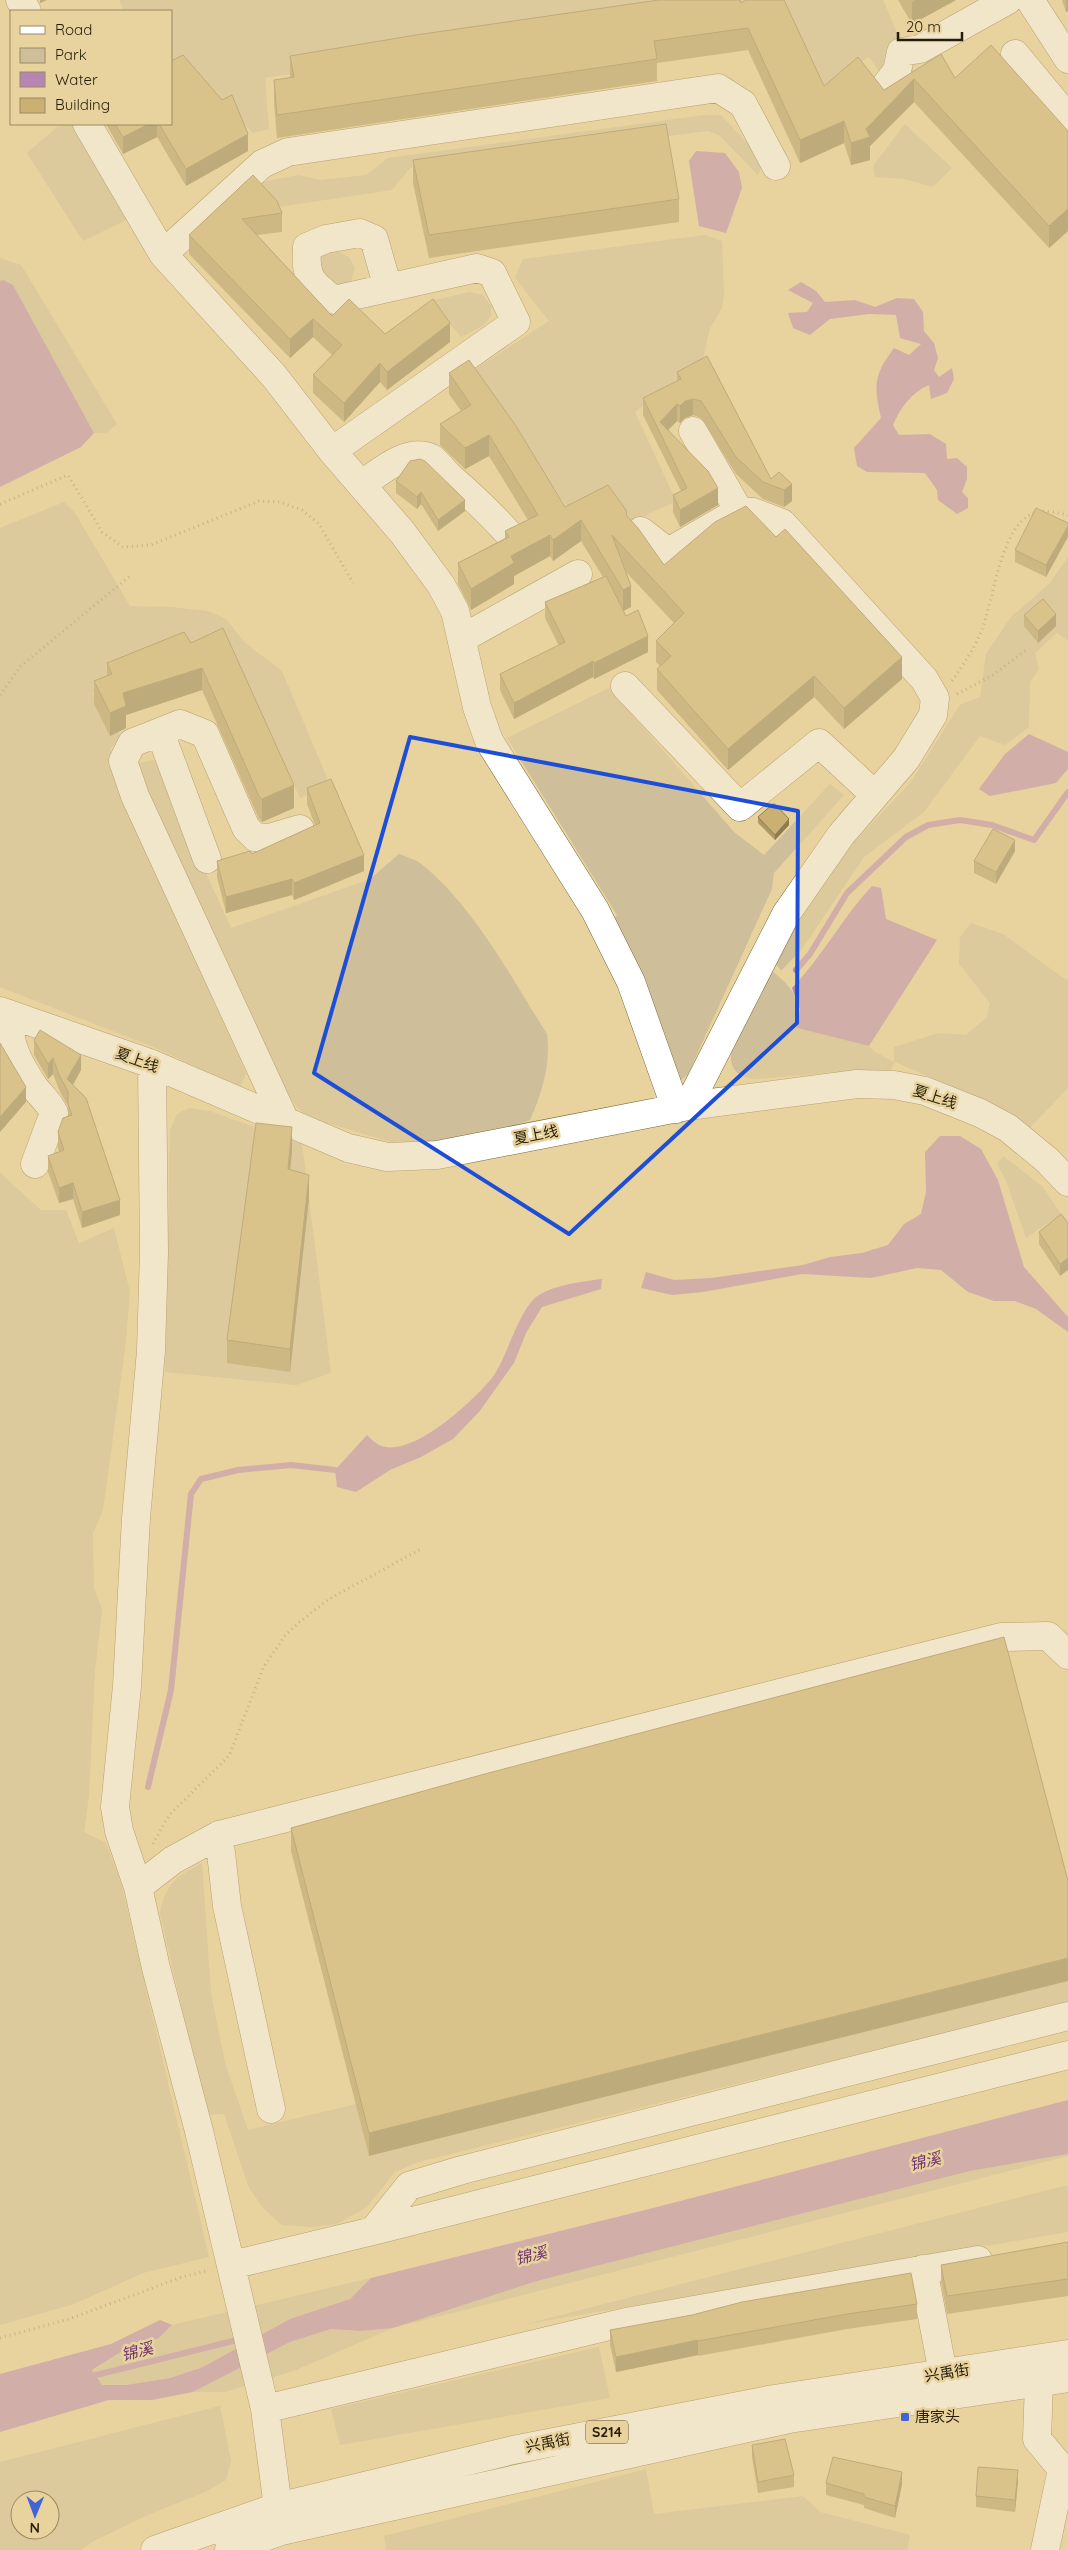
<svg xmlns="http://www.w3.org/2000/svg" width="1068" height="2550" font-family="Quicksand,'Noto Sans SC',sans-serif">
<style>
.green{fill:#cebf9a;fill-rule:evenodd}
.water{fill:#b586b3}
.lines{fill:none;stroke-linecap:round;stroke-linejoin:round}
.stream{stroke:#b586b3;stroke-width:6}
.minor-casing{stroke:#7c6837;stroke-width:29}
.major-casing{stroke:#7c6837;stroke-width:29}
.path{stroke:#a08f67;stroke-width:3;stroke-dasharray:1 4;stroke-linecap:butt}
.minor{stroke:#fff;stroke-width:28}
.major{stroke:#fff;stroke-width:28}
.wall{fill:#ae9863}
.shaded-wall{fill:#8d7c50}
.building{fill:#cab173;stroke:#8d7c50}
.marked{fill:none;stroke:#1d4ed8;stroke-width:4;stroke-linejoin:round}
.poi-dot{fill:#4263d5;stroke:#e8d29e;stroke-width:2}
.labels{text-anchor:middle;stroke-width:5;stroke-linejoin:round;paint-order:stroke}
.shield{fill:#e8d29e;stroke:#605335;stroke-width:1}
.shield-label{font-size:14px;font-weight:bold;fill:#251d08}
.street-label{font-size:15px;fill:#251d08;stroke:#e8d29e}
.poi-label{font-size:15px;fill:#251d08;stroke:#e8d29e;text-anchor:start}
.water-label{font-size:16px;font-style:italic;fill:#713670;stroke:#e8d29e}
</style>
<rect width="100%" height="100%" fill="#e8d29e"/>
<!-- green -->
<path class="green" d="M119 0H883L915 74 893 90 869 57 819 89 779 3 548 31 265 78 269 129 253 133 184 64 171 67V11H124Z
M704 115H721L764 161 758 175 719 135 708 131 410 168 392 190 277 207 257 183 299 175 320 180 367 175 388 158Z
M67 124H74L126 220 83 241 27 153 57 127Z
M905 124 952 168 933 187 904 179 875 177 873 166Z
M705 235 722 241 724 294 722 308 710 328 703 359 635 412 676 501 632 522 617 496 573 515 471 372 549 321 515 278 523 259Z
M333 250 349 257 355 268 351 281 336 286 319 267 321 255Z
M0 258 21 265 117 424 106 433H94L13 285 0 281Z
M469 292 483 295 491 306V316L484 325 461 337 431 301Z
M64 502 75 513 130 606 171 607 208 611 226 619 244 642 282 671 330 785 300 798 228 642 92 693 122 737 110 749 139 835 246 1073 240 1087 151 1046 0 987V528Z
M1068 557V641L1057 633 1035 653 1039 669 1030 682 1029 727 1005 745 980 736 924 812 864 857 802 949 781 971 775 962 813 895 843 854 910 783 960 705 980 697 986 654 1011 617 1049 584Z
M609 688 734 832 764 855 830 784 844 795 774 873 772 889 688 1074 680 1081C664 1025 640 972 613 920L617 915 507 738Z
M154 760 231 928 370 879 399 854C406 857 415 859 420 863 471 902 513 980 547 1034 551 1064 542 1093 530 1120L510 1127 458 1139 398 1144 307 1117 296 1106 280 1083 139 784V763Z
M971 923 1003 934 1066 980 1068 979V1088L1027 1131 997 1106 895 1062 889 1073 836 1072 758 1079C745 1079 732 1074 731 1059 729 1044 762 985 770 969 793 989 802 996 797 1028L869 1046 875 1052 894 1062V1047L939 1033 966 1035 987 1017 990 1003 959 964 960 937Z
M189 1108 210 1111 302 1144 331 1373 296 1385 165 1372 170 1130 177 1114Z
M1003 1156 1042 1186 1061 1214 1026 1238 1005 1178 997 1164Z
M0 1173 41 1210H66L79 1243 114 1228 130 1292 125 1349 103 1510 93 1533 94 1588 102 1609 95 1671 89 1796 84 1832 106 1843 121 1883 209 2257 143 2273 74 2304 0 2325Z
M202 1863 211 1994 225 2063 248 2130 356 2104 369 2156 1068 1981V2003L418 2162 395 2172 367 2207 337 2224 312 2227 282 2225 264 2209 249 2188 224 2114 207 2115 160 1914C166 1883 175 1878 202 1863Z
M1068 2154V2156L393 2328 296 2370 225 2392H193L290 2342 331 2329 360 2331 393 2328 537 2281 970 2171Z
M1068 2185V2232L526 2324Z
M371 2278 350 2299 290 2319 203 2367 170 2378 126 2385H102L92 2371 119 2353 159 2338 172 2325Z
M599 2347 610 2398 340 2445 331 2409Z
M220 2406 231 2461 226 2480 205 2492 150 2514 94 2541 81 2550H0V2462ZM20 2500H50V2530H20Z
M646 2469 654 2514 803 2496 820 2512 910 2535 907 2550H386L384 2536Z"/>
<!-- water -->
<path class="water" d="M696 151 725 153 739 172 742 188 726 233 699 226 689 161Z
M3 280 13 285 94 433 81 447 0 487V281Z
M801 282 816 291 825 302 855 300 875 307 897 298 914 299 923 312 924 331 934 343 938 358 934 370 939 377 952 368 954 379 947 393 931 399 929 385C912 392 900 408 893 425L899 435 930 434 946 444 947 459 957 458 967 467V479L962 492 968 498V508L957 514 938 500 937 490 925 473 867 472 857 466 854 448 881 418C874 385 873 376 894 348L909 355 921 344 900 338 896 315 869 314 830 319 810 335 793 328 788 313 807 312 813 303 788 290Z
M1029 734 1068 752V769L1056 783 990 796 979 789 1005 754Z
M872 886 881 888 886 919 937 940 869 1046 797 1028 800 1009 792 988C822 957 842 918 872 886Z
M940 1136H960L981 1149 998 1180 1024 1267 1068 1317V1332L1036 1309 1015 1301H994L968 1292 941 1270 917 1268 871 1278 802 1274 703 1292 672 1295 641 1288 646 1272 674 1280 711 1278 803 1265 830 1257 862 1253 888 1245 904 1224 921 1214 926 1192 925 1152Z
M602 1279 601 1289 542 1307 526 1333 514 1363 479 1412 453 1439 421 1457 390 1470 356 1492 337 1487 335 1470 367 1435C370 1438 375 1443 379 1445 411 1460 473 1401 492 1378 507 1359 519 1307 539 1295 557 1284 581 1282 602 1279Z
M1068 2100V2154L970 2171 537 2281 393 2328 360 2331 331 2329 290 2342 193 2392 152 2400H109L0 2432V2374L111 2344 160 2320 172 2325 159 2338 119 2353 92 2370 102 2385H126L170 2378 203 2367 290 2319 350 2299 371 2278 657 2207Z"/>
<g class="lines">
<!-- stream -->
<path class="stream" d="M796 970 810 954 847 893 906 837 928 825 960 820 992 825 1034 840 1068 792
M148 1787 171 1690 191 1494 201 1479 238 1470 291 1465 335 1470
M88 2377 241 2339"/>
<!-- minor casing -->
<g class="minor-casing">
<path id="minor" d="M20 0 27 11
M1030 0 1068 59
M1015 54 1068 118
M886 85 897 71 901 52 920 49 1008 0
M87 124 163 254 274 376 332 451 402 532 441 585 455 611 477 707 489 741 595 910 631 982 676 1109
M163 254 262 164 288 152 718 88 743 104 776 166
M693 431 739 511
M332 451 516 322 492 273 477 268 334 300C310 282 305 277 307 247L326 239 360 233 374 239 388 288
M361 485C379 473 407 447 431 458 438 462 444 472 450 477 473 497 488 511 508 533
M641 531 668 552 739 511 753 512 782 523 924 679 935 698 933 715 906 759 841 835 786 914 688 1106
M463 638 578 574
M625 686 740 807 819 743 875 795
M160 732 207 859
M0 1011 152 1064 348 1148 387 1157 437 1155 688 1106 857 1084 894 1085 925 1091 980 1113 1008 1128 1047 1160 1068 1182
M9 1014C8 1044 18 1063 35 1088 42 1097 49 1102 54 1113L35 1164
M285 1121 135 796 123 761 132 743 180 724 205 734 246 828 255 837 270 838 300 829
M219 1835 227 1906 271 2109
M138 1887 119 1831 115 1807 127 1686 136 1518 151 1351 154 1252 152 1064
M373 2231 1068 2055
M232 2265 373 2231 409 2186 462 2170 1068 2016
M923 2269 943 2373
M1039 2382 1037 2439 1062 2469 1045 2550
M265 2409 626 2322 978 2260
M281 2530 265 2409 199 2131 156 1968 138 1887 173 1860 219 1835 1001 1637 1048 1636 1068 1655"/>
</g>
<!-- major casing -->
<g class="major-casing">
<path id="major" d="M155 2550 277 2507 513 2450 774 2399 1068 2354
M229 2550 281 2531 789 2419 1068 2378"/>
</g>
<!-- path -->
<path class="path" d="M0 504 68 475 102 532 123 547 151 545 259 501 280 502 302 510 319 524 353 583
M952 681C963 665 974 649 981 632 994 601 1000 525 1034 513 1044 509 1058 513 1068 515
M957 694 993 675 1026 650
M0 695 21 666 130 576
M153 1844 169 1815 229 1756 264 1666 285 1636 298 1623 329 1599 421 1549
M0 2338 69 2319 182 2277 207 2271"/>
<!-- minor -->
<use href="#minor" class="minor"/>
<!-- major -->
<use href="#major" class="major"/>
</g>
<!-- wall -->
<path class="wall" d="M898 0H956L912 24Z
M1062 0H1068V11L1066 12Z
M741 3 824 86 884 90 941 54 955 78 1068 131V231L1049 248 914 102 870 146V160L851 165 844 143 800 163 748 50 657 63V81L277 138 274 102V80L290 78V56Z
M106 124H171L248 151 186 186 157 137 123 154Z
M413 160 679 199V222L429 258 413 183Z
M253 175 282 213V232L257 235 332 316 385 334 450 342 387 390 380 382 344 422 313 393V375L332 355 313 337 290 358 189 254V235Z
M677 372 771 479 779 472 792 501 784 507 763 499 736 474 701 418 693 415 685 418 680 423 677 421 668 430 718 505 680 527 673 512V495L681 491 643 415V398L677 381Z
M449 373 565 507 627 516 664 565 902 679 844 729 814 697 728 770 657 690V669L660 666 656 662V641L674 623 625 571 631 607 623 611 648 652 594 679 593 677 514 719 500 690V674L559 646 545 618V602L603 577 581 541 553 561 550 556 514 576V584L471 610 458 584V563L505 538V531L528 520 489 456 465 469 440 445V424L461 411 449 394Z
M396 481 465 511 438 531 421 504 417 509 396 493Z
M1068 523 1046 577 1015 562V550Z
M1024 615 1056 626 1038 643 1024 626Z
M184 632 294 808 262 822 259 819 202 690 126 715V728L110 736 94 704V681L107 676V663Z
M307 788 364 871 294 900 292 895 226 913 217 877V861L252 854 315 825 307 804Z
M758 817 789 825 775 840 758 823Z
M1015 851 996 884 974 873V861Z
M34 1040 81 1070 73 1085 120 1215 82 1228 73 1199 59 1203 48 1172V1156L59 1152 58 1148V1132L68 1116V1106L60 1092 53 1074 48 1079 34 1055Z
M292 1150 290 1170 309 1198 290 1372 227 1363V1340Z
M1061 1214 1060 1276 1039 1244V1232Z
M291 1828 1068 1881 369 2156 291 1851Z
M1068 2242V2296L947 2314 941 2282V2265Z
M917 2304V2319L847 2329 698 2356V2355L616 2372 610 2345V2330Z
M752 2445 794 2475V2487L758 2493 752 2457Z
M1018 2481 1015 2512 976 2507V2496Z
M826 2483 902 2484 895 2518 864 2508V2505L826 2495Z"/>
<!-- shaded-wall -->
<path class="shaded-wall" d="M40 0H47L40 3Z
M915 0H956L912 24V2Z
M1066 0H1068V11L1066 12Z
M914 79V102L870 146V160L851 165V143L866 129Z
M844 121V143L800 163V140Z
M149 124H157V137L123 154V137Z
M248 134V151L186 186V169Z
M1068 209V231L1049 248V226Z
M313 319V337L290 358V339Z
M450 323V342L387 390V372Z
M380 363V382L344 422V403Z
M693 399V415L685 418 680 423V406L685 401Z
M677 404V421L662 436 660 422Z
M489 435V456L465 469V448Z
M792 484V501L784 507V490Z
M718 488V505L680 527V510Z
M421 492V504L417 509V497Z
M465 500V511L438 531V520Z
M581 520V541L553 561V540Z
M1068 526V537L1046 577V565Z
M550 535V556L514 576V584L471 610V589L511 556Z
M631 586V607L623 611V590Z
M1056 614V626L1038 643V631Z
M648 636V652L594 679V663Z
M902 657V679L844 729V708Z
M593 661V677L514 719V703Z
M202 668V690L126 715V728L110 736V713L123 693Z
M814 676V697L728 770V749Z
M294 785V808L262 822V799Z
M789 819V825L775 840V835Z
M1015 840V851L996 884V872Z
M364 855V871L294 900V883Z
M292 879V895L226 913V897Z
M81 1055V1070L68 1093 67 1079Z
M53 1058V1074L48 1079V1064Z
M26 1087V1102L0 1132V1117Z
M292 1127V1150L288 1192V1169Z
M309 1175V1198L290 1372V1349Z
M73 1183V1199L59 1203V1188Z
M120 1200V1215L82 1228V1212Z
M1068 1258V1270L1060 1276V1264Z
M1068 1958V1981L369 2156V2133Z
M698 2340V2355L616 2372V2357Z
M1018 2470V2481L1015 2512V2500Z
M902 2472V2484L895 2518V2506Z"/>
<!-- building -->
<path class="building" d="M659 0H740L741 3 746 0H784L824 86 858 57 884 90 941 54 955 78 991 45 1068 131V209L1049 226 914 79 866 129 870 137 851 143 844 121 800 140 748 28 654 41 657 59 277 115 274 80 294 77 290 56 416 35Z
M183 55 222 100 232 95 248 134 186 169 159 124H171V61Z
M115 124H149L123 137Z
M666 124 679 199 429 235 413 160Z
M253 175 277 201 282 213 242 219 332 316 349 299 385 334 433 299 450 323 387 372 380 363 344 403 313 375 342 345 313 319 290 339 189 235Z
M707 356 771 479 779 472 792 484 784 490 763 482 736 457 701 401 693 399 685 401 680 406 677 404 660 422 708 471 718 488 680 510 673 495 687 488 643 398 681 379 677 372Z
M469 360 516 426 565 507 608 485 626 510 627 516 638 528 664 565 715 522 746 506 776 537 785 529 902 657 844 708 814 676 728 749 657 669 671 656 656 641 684 613 612 535 631 586 623 590 581 520 553 540 550 535 511 556 514 563 471 589 458 563 509 537 505 531 538 515 489 435 465 448 440 424 471 405 449 373Z
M420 459 425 461 465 500 438 520 421 492 417 497 396 481 410 461Z
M1036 508 1068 523V526L1046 565 1015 550Z
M606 576 626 616 638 610 648 636 594 663 593 661 514 703 500 674 565 642 545 602Z
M1043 599 1056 614 1038 631 1024 615Z
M223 628 294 785 262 799 259 796 202 668 123 693 126 706 110 713 94 681 112 674 107 663 184 632 191 643Z
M331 779 364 855 294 883 292 879 226 897 217 861 250 851 252 854 320 823 307 788Z
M774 803 789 819 775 835 758 817Z
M993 829 1015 840 996 872 974 861Z
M40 1030 81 1055 67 1079 86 1098 120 1200 82 1212 73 1183 59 1188 48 1156 64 1150 58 1132 63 1118 72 1115 68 1104V1091L60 1077 53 1058 48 1064 34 1040Z
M0 1043 26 1087 0 1117Z
M256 1123 292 1127 288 1169 309 1175 290 1349 227 1340Z
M1061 1214 1068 1223V1258L1060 1264 1039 1232Z
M1004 1637 1068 1881V1958L369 2133 291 1828 481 1775Z
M1068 2242V2279L947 2296 941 2265Z
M911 2273 917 2304 847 2314 698 2341V2340L616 2357 610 2330 692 2315 742 2302Z
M785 2439 794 2475 758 2482 752 2445Z
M833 2457 902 2472 895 2506 864 2497V2494L826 2483Z
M978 2467 1018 2470 1015 2500 976 2496Z"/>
<!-- marked area -->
<path d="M0 0H1068V2550H0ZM410 737 798 811 797 1023 569 1234 314 1073Z" fill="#e8d29e" fill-opacity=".55" fill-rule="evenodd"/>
<path class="marked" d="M410 737 798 811 797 1023 569 1234 314 1073Z"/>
<!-- markers -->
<rect class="poi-dot" x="900" y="2412" width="10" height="10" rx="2.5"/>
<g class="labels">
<!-- shield labels -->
<rect class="shield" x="586" y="2420.5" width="42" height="23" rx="4"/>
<g class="shield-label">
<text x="607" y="2437">S214</text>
</g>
<!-- street labels -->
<g class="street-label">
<text transform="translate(137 1060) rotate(20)" y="5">夏上线</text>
<text transform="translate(935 1097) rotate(18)" y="5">夏上线</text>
<text transform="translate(536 1135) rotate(-11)" y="5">夏上线</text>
<text transform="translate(947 2373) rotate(-9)" y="5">兴禹街</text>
<text transform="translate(548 2443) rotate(-11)" y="5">兴禹街</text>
</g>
<!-- poi labels -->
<g class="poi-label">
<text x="915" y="2422">唐家头</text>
</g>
<!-- water labels -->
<g class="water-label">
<text transform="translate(925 2161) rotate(-13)" y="6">锦溪</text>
<text transform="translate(531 2255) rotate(-13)" y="6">锦溪</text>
<text transform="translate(137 2351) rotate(-14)" y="6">锦溪</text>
</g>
</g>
<!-- legend -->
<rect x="10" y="10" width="162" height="115" fill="#e8d29e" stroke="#9a8a62"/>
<rect x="20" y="26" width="25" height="8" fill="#ffffff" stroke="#9a8a62"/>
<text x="55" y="35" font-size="15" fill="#251d08">Road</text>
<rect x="20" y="48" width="25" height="15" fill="#cebf9a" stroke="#9a8a62"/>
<text x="55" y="60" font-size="15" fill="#251d08">Park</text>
<rect x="20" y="72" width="25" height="15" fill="#b586b3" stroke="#9a8a62"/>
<text x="55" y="85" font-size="15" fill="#251d08">Water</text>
<rect x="20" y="98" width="25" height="15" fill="#cab173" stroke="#9a8a62"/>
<text x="55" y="110" font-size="15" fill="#251d08">Building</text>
<!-- north arrow -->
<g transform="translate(35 2515) rotate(181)"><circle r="24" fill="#e8d29e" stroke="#9a8a62"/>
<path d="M0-4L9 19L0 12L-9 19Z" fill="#4263d5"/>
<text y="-8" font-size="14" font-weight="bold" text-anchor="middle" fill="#251d08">N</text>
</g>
<!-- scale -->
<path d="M898 32v8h64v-8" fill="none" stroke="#251d08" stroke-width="2.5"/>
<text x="906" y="32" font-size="15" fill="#251d08" stroke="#e8d29e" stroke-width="4" paint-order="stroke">20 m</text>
</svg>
